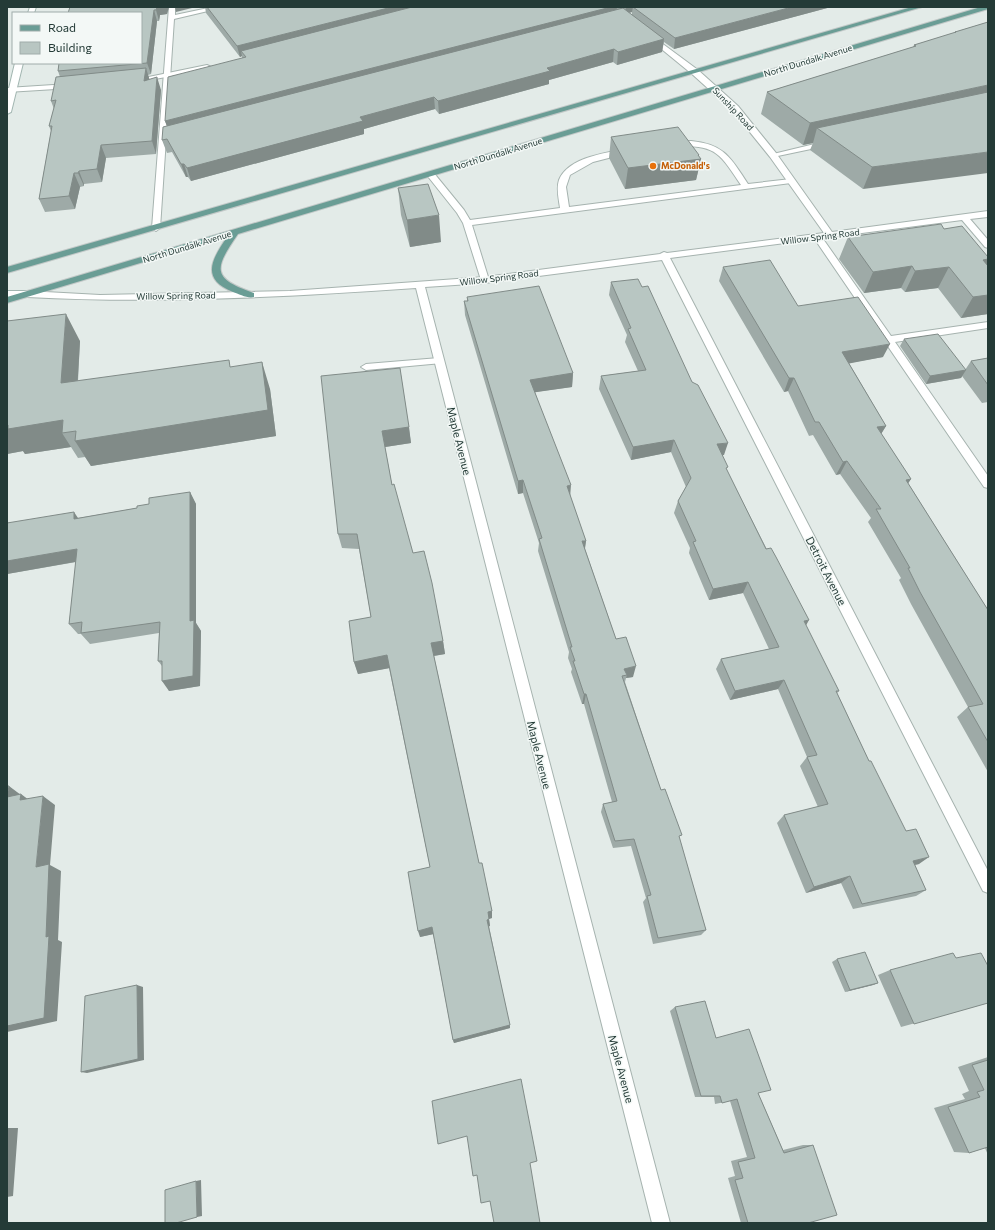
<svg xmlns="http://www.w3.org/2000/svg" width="995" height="1230" font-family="Commissioner,sans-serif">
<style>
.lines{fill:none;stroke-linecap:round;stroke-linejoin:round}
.lane-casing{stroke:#a6b3af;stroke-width:2}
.street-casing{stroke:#a6b3af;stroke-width:2}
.secondary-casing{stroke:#a2b6b1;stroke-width:2}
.primary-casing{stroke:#c2c8c7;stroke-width:2}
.lane{fill:#fff;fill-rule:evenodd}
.street{fill:#fff;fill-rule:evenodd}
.secondary{fill:#fff;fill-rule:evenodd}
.primary{fill:#6a9d95;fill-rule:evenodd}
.wall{fill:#9eaaa7;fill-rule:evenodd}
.shaded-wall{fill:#818b88}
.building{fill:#b8c6c2;stroke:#818b88}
.food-dot{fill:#e8710a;stroke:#f3f8f6;stroke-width:1.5}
.labels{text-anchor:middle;stroke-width:3;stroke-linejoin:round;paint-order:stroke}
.far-street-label{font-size:9px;fill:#243b37;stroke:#f3f8f6}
.far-food-label{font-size:9px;font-weight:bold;fill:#c56008;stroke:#f3f8f6;text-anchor:start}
.street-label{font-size:11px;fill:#243b37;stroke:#f3f8f6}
</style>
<rect width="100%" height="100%" fill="#e3ebe8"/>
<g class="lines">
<!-- lane casing -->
<g class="lane-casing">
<path id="lane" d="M169 7H175V15L213 7H225L174 19 160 228 156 231 152 228Z
M691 141C724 144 731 158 748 184L791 179 795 181 791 183 472 225 489 280 485 283 481 280 463 223 457 213 426 174 433 172 464 210 470 220 560 208C559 200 556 189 559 180 568 158 604 153 625 149L629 151 628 153 593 162 570 175 566 187 569 207 741 185C719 152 716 145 675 146L671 144 675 142Z
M827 141H830V145L773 157 769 155Z
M818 235 821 236 891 336 988 322V328L895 342 988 476V488L984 487 814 238Z
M439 358 444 361 442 363 366 370 361 367 366 364Z"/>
</g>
<!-- street casing -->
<g class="street-casing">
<path id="street" d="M648 36H652L698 70 738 106 776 153 832 232 988 211V217L970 219 988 240V248L985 247 962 220 670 258 988 871V893L983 891 662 260 485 283 425 287 670 1223H652L416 288C286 297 157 304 27 297L22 294 27 291 100 295 290 291 485 277 660 254 664 252 667 253 824 233 770 157 732 110 692 74 648 38Z
M207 65 211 67 210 69 133 83 129 81Z
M69 84 73 86 72 88 7 92V88Z"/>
</g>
<!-- secondary casing -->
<g class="secondary-casing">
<path id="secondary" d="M30 7H36L34 13H28Z
M15 63H23L11 112 7 114V97Z
M7 291H27L32 294 27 297H7Z"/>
</g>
<!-- primary casing -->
<g class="primary-casing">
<path id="primary" d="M912 7H922L7 273V267Z
M981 7H988V9L238 234C214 269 211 278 254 293V297C248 299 239 294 233 292 200 279 212 259 227 237L7 303V297Z"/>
</g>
<!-- lane -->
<use href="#lane" class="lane"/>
<!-- street -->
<use href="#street" class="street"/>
<!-- secondary -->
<use href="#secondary" class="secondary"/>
<!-- primary -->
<use href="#primary" class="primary"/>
</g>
<!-- wall -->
<path class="wall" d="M70 7H169L167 14 160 15 159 21H157L151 74 148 75 149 79 161 90 156 154 106 158 102 182 84 184V186L80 187 75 209 45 212 39 199 51 131 49 126 54 109 51 101 60 77 58 71Z
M201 7H831L674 49 664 42 662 52 617 65 613 62 549 80V84L439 114 435 109 364 129V134L191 181 188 177H186L172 152 167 153 162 140 167 126 165 121 242 58V56L240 57 206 13 205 7 202 8ZM632 12V15L629 13Z
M988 22 863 189 810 150 813 143 803 145 761 114 767 92 913 47 914 45 955 33V32Z
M611 137 699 155V157L701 159 696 180 625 189 609 158Z
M398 188 441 242 410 247 401 215Z
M944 229 988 257V262L987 265 988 314 961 318 938 288 905 292 901 288 864 293 839 259 848 237Z
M723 267 798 306 883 357 849 363 886 426 881 434 911 479 908 483 988 610V772L957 717 968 707 911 604 899 580 901 578 868 522 871 518 840 474 836 475 813 435 809 436 788 391 784 392 719 281Z
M611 282 724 455H722L727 471 839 691 837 693 869 761 919 864 915 865 926 890 916 896 853 909 841 883 806 893 777 823 784 815 818 807 800 766 807 757 778 689 730 700 716 669 721 659 769 649 743 593 709 600 689 553 690 548 674 513 678 501 686 487 671 452 631 460 599 389 601 376 638 371 625 342 627 335 609 295Z
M467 297 573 373 572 387 535 392 570 496 586 541 585 549 616 639 633 677 626 678 625 682 661 790 679 839 706 930 701 935 653 944 643 902 646 898 631 846 613 848 601 812 603 804 612 802 584 704H582L571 672 572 669 568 658 569 652 538 551 539 543 523 493 518 494 465 315 464 301H467Z
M7 321 80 341 78 381 231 367 270 389 276 436 91 466 85 457 78 458 71 447 25 454 23 451 7 454Z
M904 339 965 370 971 361 988 358V403V402L982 403 962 376 961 378 926 384 900 346Z
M400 368 411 443 385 447 392 485 413 553 443 641 445 654 434 656 479 863 492 911V918L489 919 490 926H489L510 1028 454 1043 453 1040 433 934 420 937 430 867 389 668 358 674 354 662 371 617 359 549 342 548 338 534Z
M190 492 196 504V623L201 631 200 686 169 691 162 666 158 661 159 633 90 644 81 634H78L69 624 76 562 7 574V523L78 518 137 508Z
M956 958 988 1003 901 1027 878 975 890 970Z
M837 959 878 983 873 985 845 992 832 962Z
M675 1007 716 1038 758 1093 783 1150 803 1145H813L808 1223H741L728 1178 735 1176 731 1161 747 1157 730 1101 715 1104 714 1097H695L670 1011Z
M988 1057V1155L985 1148 969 1153 954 1152 934 1108 965 1099 962 1094 969 1091 958 1067Z"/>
<!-- shaded-wall -->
<path class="shaded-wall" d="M157 7H169L167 14 160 15 159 21 156 10Z
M175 7H196L176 12Z
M392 7H437L241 51 242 56 240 57 237 46Z
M611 7H617L616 16 169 132 165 121Z
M626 7H652H633L632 12 625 14Z
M792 7H831L674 49 675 38Z
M154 10 157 21 151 74 147 63Z
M664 39 662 52 617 65 618 52Z
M614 49 613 62 549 80V84L439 114 438 101 547 68Z
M146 68 150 81H144Z
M157 77 161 90 156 154 152 141Z
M988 85V105L817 128 813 143 803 145 810 123Z
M434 97 435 109 364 129V134L191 181 187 168 360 117Z
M101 145 106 158 102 182 97 169Z
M988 152V173L863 189 872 167Z
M701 159 696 180 625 189 628 168Z
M181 164H184L188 177H186Z
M79 171 84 184V186L78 173Z
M74 173 80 187 75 209 69 196Z
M439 215 441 242 410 247 407 220Z
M988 259V262L978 280 983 260Z
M912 266 901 288 864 293 873 272Z
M949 267 938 288 905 292 915 271Z
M988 295V314L961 318 973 297Z
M66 314 80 341 76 409 61 383Z
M890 344 883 357 836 366 842 352Z
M262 362 270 389 276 436 91 466 75 441Z
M966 370 961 378 926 384 930 376Z
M573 373 572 387 530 393V380Z
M789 378H794L788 391 784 392Z
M63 420 62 433 71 447 25 454 23 451 7 454V426Z
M886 426 878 439 877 427Z
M409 427 411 443 385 447 382 431Z
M674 440 671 452 631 460 633 447Z
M728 443 724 455 713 457 717 444Z
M847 461 840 474 836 475 843 462Z
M911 479 903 491 906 480Z
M523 480V493L518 494V481Z
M571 485 570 498 567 486Z
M190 492 196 504V623L201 631 200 686 169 691 162 681 190 621Z
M74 512 82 524 74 519Z
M582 541H586L584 553Z
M77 549 86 560 7 574V561Z
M748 582 743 593 709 600 713 589Z
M809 620 803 631 804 621Z
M443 641 445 654 433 656 431 643Z
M387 655 390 668 358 674 354 662Z
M636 666 633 677 626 678 627 675 624 669Z
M784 680 778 689 730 700 735 691Z
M584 694H586L584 704H582Z
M9 786 21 795V794L33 803 7 797Z
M43 796 55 805 50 865 61 871 58 940 62 942 57 1021 7 1032V1026L36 867Z
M929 857 919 864 903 867 913 861Z
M850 876 841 883 806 893 814 887Z
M492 911V918L488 919V912Z
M489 919 490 926 488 927 487 920Z
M432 927 434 934 420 937 418 931Z
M878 983 873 985 845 992 850 990Z
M137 985 143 987 144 1060 87 1073 81 1072Z
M510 1025V1028L454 1043 453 1040Z
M7 1128H18L13 1196 7 1197Z
M201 1180 202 1216 197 1217 196 1181Z"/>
<!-- building -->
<path class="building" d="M70 7H157L156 10H154L147 63 58 71 59 63H141V13H68Z
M207 7H392L237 46Z
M412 7H611L165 121 168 77 246 57 241 51Z
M633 7H792L675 38Z
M623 8 664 39 618 52 614 49 547 68 550 71 438 101 434 97 360 117 363 121 187 168 184 164H181L167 139 162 140 163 127Z
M988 22V85L810 123 767 92 916 46 914 45 956 32H955Z
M146 68 144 81 157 77 152 141 101 145 97 169 79 171 78 173H74L69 196 39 199 52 126H49L56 100 51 101 56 77Z
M988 92V152L872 167 817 128Z
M678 127 699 155H698L701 159 628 168 611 137Z
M428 184 439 215 407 220 398 188Z
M941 224 944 229 962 226 988 257V259L983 260 988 266V295L973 297 949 267 915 271 912 266 873 272 848 237Z
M770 260 798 306 858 297 890 344 842 352 886 426 877 427 911 479 906 480 988 610V742L968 707 983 704 920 592 908 568H910L876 509H881L847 461 843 462 819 422H815L794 378H789L723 267Z
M638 279 642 287 648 286 692 382 698 385 728 443 717 444 728 467 726 468 766 549 771 548 776 557 809 620 804 621 839 691H836L869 761H871L906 831 916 829 929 857 913 861 926 890 862 904 850 876 814 887 784 815 828 804 807 757 817 755 784 680 735 691 721 659 779 647 748 582 713 589 693 542 696 541 678 501 691 478 674 440 633 447 601 376 646 370 628 329 631 328 611 282Z
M539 286 573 373 530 380 571 485 567 486 586 541H582L616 639 626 637 636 666 624 669 627 675 622 676 661 790 665 789 682 835 679 836 706 930 658 938 647 896 651 895 634 839 615 841 603 804 617 801 586 694H584L573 661H575L570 647H572L539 539 542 538 523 480 518 481 464 301H468L467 297Z
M66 314 61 383 229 360 230 367 262 362 268 410 75 441 76 431 62 433 63 420 8 429V425L7 426V321Z
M938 334 966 370 930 376 904 339Z
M988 358V385L971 361Z
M400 368 409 427 382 431 392 485 394 484 413 553 424 551 432 583 443 641 431 643 479 863H482L492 911 488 912 489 919 487 920 510 1025 453 1040 432 927 418 931 408 872 430 867 387 655 354 662 349 621 371 617 357 534H338L321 376Z
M190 492V621L194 620 193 676 162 681V661H158L160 622 81 633 82 622 69 624 77 549 7 561V523L74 512V519L137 508V506L149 504V498Z
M7 786H9L7 797 21 794 20 800 43 796 36 867 49 864 46 937 49 936 44 1018 7 1026Z
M865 952 878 983 850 990 837 959Z
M953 953 956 958 981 953 988 966V1003L914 1024 890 970Z
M137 985 138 1059 81 1072 85 996Z
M705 1001 716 1038 749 1029 771 1090 758 1093 784 1153 813 1145 837 1215 808 1223H748L735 1180 743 1178 738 1162 755 1158 737 1099 722 1103 720 1096H701L675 1007Z
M988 1060V1147L969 1153 948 1107 980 1097 977 1092 984 1090 972 1065Z
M521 1079 537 1161 530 1163 540 1223H494L490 1201 481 1203 477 1175 473 1176 467 1136 438 1144 432 1101Z
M196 1181 197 1217 176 1223H165V1190Z"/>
<!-- markers -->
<circle class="food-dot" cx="653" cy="166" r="4"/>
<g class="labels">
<!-- far-street labels -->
<g class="far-street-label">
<text transform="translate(808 61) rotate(-17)" y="3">North Dundalk Avenue</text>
<text transform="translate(733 109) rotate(47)" y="3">Sunship Road</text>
<text transform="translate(498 154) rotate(-17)" y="3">North Dundalk Avenue</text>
<text transform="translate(820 237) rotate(-7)" y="3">Willow Spring Road</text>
<text transform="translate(187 247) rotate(-17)" y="3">North Dundalk Avenue</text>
<text transform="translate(499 278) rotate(-7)" y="3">Willow Spring Road</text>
<text transform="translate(176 296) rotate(-1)" y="3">Willow Spring Road</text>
</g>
<!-- far-food labels -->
<g class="far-food-label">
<text x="661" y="169">McDonald's</text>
</g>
<!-- street labels -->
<g class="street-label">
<text transform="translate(459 441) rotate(76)" y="4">Maple Avenue</text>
<text transform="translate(826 571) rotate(63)" y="4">Detroit Avenue</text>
<text transform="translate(539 755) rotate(76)" y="4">Maple Avenue</text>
<text transform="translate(621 1069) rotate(75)" y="4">Maple Avenue</text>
</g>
</g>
<!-- border -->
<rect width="995" height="1230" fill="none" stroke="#243b37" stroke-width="16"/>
<!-- legend -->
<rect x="12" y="12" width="130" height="52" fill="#f3f8f6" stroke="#a0acaa"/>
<rect x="20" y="25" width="20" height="6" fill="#6a9d95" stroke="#a0acaa"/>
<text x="48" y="32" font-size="12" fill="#243b37">Road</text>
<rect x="20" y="42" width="20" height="12" fill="#b8c6c2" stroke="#a0acaa"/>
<text x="48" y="52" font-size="12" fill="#243b37">Building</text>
</svg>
